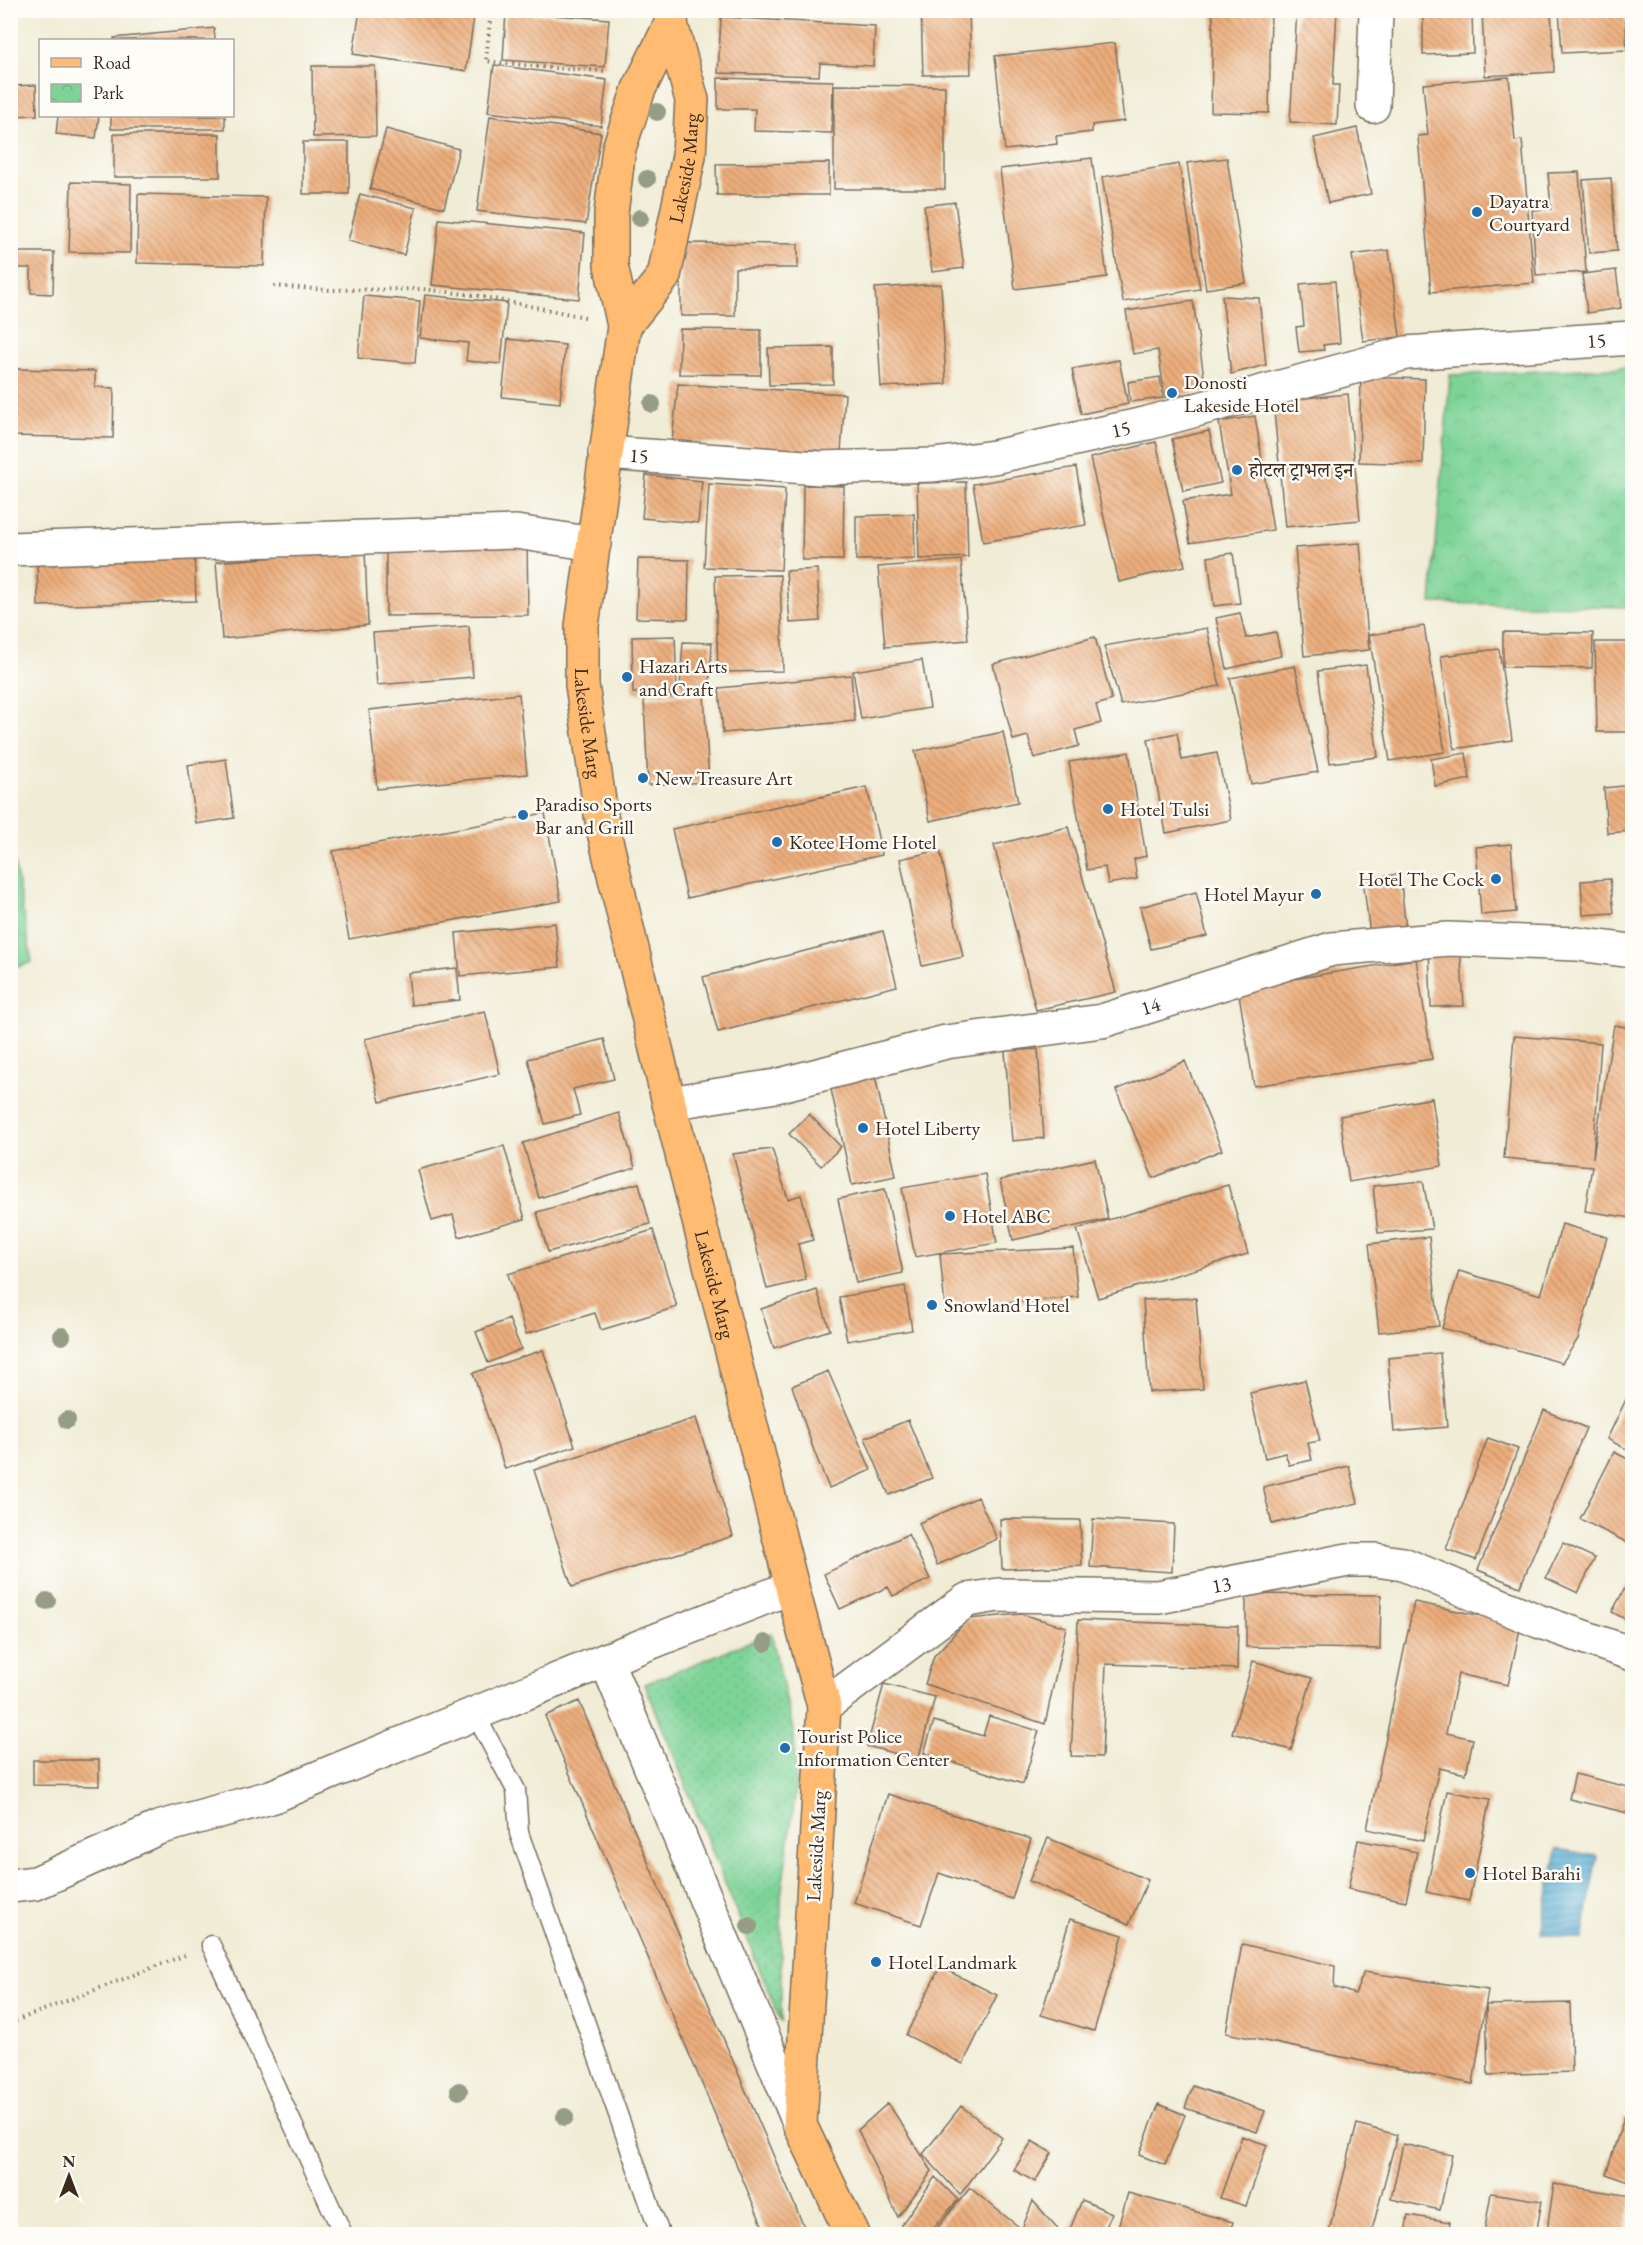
<svg xmlns="http://www.w3.org/2000/svg" width="1643" height="2245" font-family="'EB Garamond','Noto Serif Devanagari',serif">
<style>
.grass{fill:url(#grass-dots);stroke:#5c7e5a;stroke-width:1.5}
.park{fill:url(#park-crowns);stroke:#5c7e5a;stroke-width:1.5}
.water{fill:url(#water-rules);stroke:#4a6c79;stroke-width:1.5}
.building{fill:url(#building-back-hatch)}
.lines{fill:none;stroke-linecap:round;stroke-linejoin:round}
.service-casing{stroke:#7a6e5e;stroke-width:21}
.minor-casing{stroke:#7a6e5e;stroke-width:36}
.primary-casing{stroke:#7a6e5e;stroke-width:36}
.path{stroke:#7a6e5e;stroke-width:4;stroke-dasharray:1.5 4.5;stroke-linecap:butt}
.service{stroke:#fff;stroke-width:18}
.minor{stroke:#fff;stroke-width:33}
.primary{stroke:#febb71;stroke-width:33}
.tree{fill:#979d85}
.poi-dot{fill:#1f6fb2;stroke:#fdfcf7;stroke-width:2}
.labels{text-anchor:middle;stroke-width:5;stroke-linejoin:round;paint-order:stroke}
.street-label{font-size:20px;fill:#3b2a1e;stroke:#fdfcf7}
.poi-label{font-size:20px;fill:#3b2a1e;stroke:#fdfcf7;text-anchor:start}
</style>
<defs>
<pattern id="grass-dots" width="8" height="8" patternUnits="userSpaceOnUse" patternTransform="scale(1.5)"><rect width="8" height="8" fill="#7dd397"/><path d="M2 2h.1M6 6h.1" fill="none" stroke="#6db582" stroke-width="1.8" stroke-linecap="round"/></pattern>
<pattern id="park-crowns" width="20" height="18" patternUnits="userSpaceOnUse" patternTransform="scale(1.5)"><rect width="20" height="18" fill="#7dd397"/><path d="M2 6a3 3 0 1 1 6 0M12 15a3 3 0 1 1 6 0" fill="none" stroke="#6db582"/></pattern>
<pattern id="water-rules" width="6" height="5" patternUnits="userSpaceOnUse" patternTransform="scale(1.5)"><rect width="6" height="5" fill="#59add4"/><path d="M0 2.5h6" fill="none" stroke="#4b8dab"/></pattern>
<pattern id="building-back-hatch" width="6" height="6" patternUnits="userSpaceOnUse" patternTransform="scale(1.5)"><rect width="6" height="6" fill="#edae7d"/><path d="M-1 5l2 2M0 0l6 6M5-1l2 2" fill="none" stroke="#c18e66"/></pattern>
</defs>
<rect width="100%" height="100%" fill="#fdfcf7"/>
<filter id="ink" filterUnits="userSpaceOnUse"><feTurbulence type="fractalNoise" baseFrequency=".0167" numOctaves="2"/><feDisplacementMap in="SourceGraphic" scale="12" xChannelSelector="R" yChannelSelector="G"/><feConvolveMatrix kernelMatrix="1 2 1 2 8 2 1 2 1" color-interpolation-filters="sRGB"/></filter>
<filter id="wash" filterUnits="userSpaceOnUse"><feTurbulence type="fractalNoise" baseFrequency=".008" numOctaves="4" result="noise"/><feDisplacementMap in="SourceGraphic" scale="24" xChannelSelector="R" yChannelSelector="G"/><feGaussianBlur stdDeviation="1.35" result="paint"/><feColorMatrix in="noise" values="0 0 0 0 0 0 0 0 0 0 0 0 0 0 0 0 0 1.4 0 .05"/><feComposite in="paint" operator="in"/></filter>
<g filter="url(#wash)">
<rect width="100%" height="100%" fill="#f0ecd6"/>
<!-- grass -->
<path class="grass" d="M771 1633 794 1734 796 1789 781 1896V2023L645 1684Z"/>
<!-- park -->
<path class="park" d="M1632 367V607L1431 603 1450 375Z
M10 839 32 962 11 969H10Z"/>
<!-- water -->
<path class="water" d="M1557 1849 1597 1856 1582 1940 1541 1933Z"/>
<g id="blocks">
<!-- building -->
<path class="building" d="M360 10H428L474 17 466 71 353 54Z
M921 10H969L971 74 923 75Z
M1213 10H1271L1269 113 1211 112Z
M1297 10H1337L1333 85H1339L1337 125 1290 122Z
M1423 10H1472L1473 53 1423 55Z
M1482 10H1551L1554 72 1485 76Z
M1559 10H1625L1627 50 1562 53Z
M506 12 609 19 605 67 503 60Z
M721 17 875 26 873 66 820 63 819 76 718 73Z
M214 28 215 40H114V38Z
M1115 43 1124 121 1092 125V132L1056 136 1057 144 1005 150 995 56Z
M494 65 607 80 601 126 488 112Z
M312 66H375L376 136 313 137Z
M1509 77 1515 141 1522 140 1534 283 1431 292 1418 136 1428 135 1423 84Z
M718 78 833 81 832 133 754 131 755 109H718Z
M36 85 37 115 13 116 12 86Z
M834 85 945 86V189H834Z
M58 116H99L96 138 56 134Z
M111 116H225V129H111Z
M490 116 601 133 586 224 477 211Z
M1357 128 1371 194 1328 203 1314 138Z
M386 129 459 149 444 208 370 189Z
M114 134H220V177H114Z
M303 142H349V194H303Z
M1092 158 1107 277 1015 289 1000 169Z
M1227 158 1246 283 1206 289 1187 163Z
M829 163V195H717L716 164Z
M1179 164 1200 289 1123 302 1102 177Z
M1579 172 1586 272 1536 275 1532 210 1551 209 1548 173Z
M1611 178 1617 251 1589 253 1583 180Z
M71 182 131 184 130 253 69 252Z
M138 194 266 197 264 266 137 263Z
M360 194 416 208 404 255 348 241Z
M955 202 964 268 932 272 924 206Z
M439 219 585 233 579 299 432 285Z
M681 243 798 244V268H735V316H681Z
M1389 250 1400 337 1363 341 1352 255Z
M10 252H54L53 294 31 293V268H10Z
M1616 270 1621 308 1587 313 1582 274Z
M1335 281 1340 343 1323 345 1324 350 1299 352 1296 327 1304 326 1300 284Z
M941 284 946 384 881 387 875 288Z
M425 295 507 303 501 364 466 361 468 343 420 338Z
M364 296 420 301 415 363 358 358Z
M1222 296 1259 298 1266 365 1231 374Z
M1193 301 1206 391 1165 397 1158 350 1133 354 1126 311Z
M680 329 761 330V375L679 374Z
M508 339 565 345 560 403 502 397Z
M833 347V384L769 385 768 348Z
M1119 360 1128 404 1081 414 1072 369Z
M15 369 95 371V387L114 388 113 438 10 436V392H14Z
M1160 377 1163 398 1130 402 1128 382Z
M1361 377 1425 379 1423 464 1359 462Z
M678 384 845 394 841 452 672 441Z
M1348 394 1360 520 1285 527 1273 401Z
M1255 416 1273 530 1190 543 1183 501 1231 494 1219 422Z
M1209 431 1221 483 1183 491 1172 439Z
M1156 442 1185 566 1119 582 1090 458Z
M1076 467 1086 525 983 542 973 484Z
M646 475 702 481 698 523 642 518Z
M966 482 968 557 919 559 917 483Z
M709 484 785 489 781 570 704 567Z
M803 485 844 486 843 560H802Z
M914 514 915 559 856 560V516Z
M527 537 528 615 386 616V538Z
M1360 543 1369 650 1304 656 1295 548Z
M194 548 196 601 38 606 37 552Z
M365 550 368 625 222 639 216 562Z
M1233 553 1240 603 1214 606 1208 557Z
M638 559 689 560 688 619 636 618Z
M961 560 968 640 885 647 878 567Z
M817 569 820 621 790 623 786 571Z
M780 575 783 671 718 672 715 576Z
M1240 613 1246 638 1276 632 1281 656 1227 669 1216 618Z
M469 626 473 677 377 685 373 633Z
M1424 626 1445 752 1390 761 1369 635Z
M1207 628 1220 686 1121 705 1104 646Z
M1503 632 1593 633 1592 668 1503 667Z
M675 636 677 693H633L632 637Z
M1095 637 1112 700 1096 705 1101 723 1075 730 1079 746 1034 758 1028 736 1013 740 993 664Z
M683 642 712 643 709 689 680 688Z
M1595 642H1632V732H1597Z
M1499 649 1512 740 1454 749 1441 656Z
M922 660 930 708 861 719 853 671Z
M1366 665 1378 757 1330 763 1318 671Z
M1295 666 1318 772 1251 784 1230 678Z
M851 675 855 721 723 733 719 688Z
M519 694 527 774 377 789 369 710Z
M704 694 709 782 648 785 644 698Z
M1003 732 1018 802 930 821 915 751Z
M1177 733 1182 760 1217 753 1231 820 1166 833 1148 739Z
M1129 752 1146 856 1134 859 1137 879 1108 884 1105 867 1087 870 1069 762Z
M1466 753 1470 779 1435 786 1431 759Z
M226 759 234 818 196 824 188 765Z
M1632 785V831L1607 833 1604 788Z
M867 787 882 855 687 898 672 829Z
M545 813 561 901 349 939 333 851Z
M1068 827 1116 992 1036 1010 994 845Z
M1511 844 1516 912 1481 915 1476 847Z
M940 850 963 957 922 966 900 859Z
M1400 874 1406 930 1370 935 1363 879Z
M1610 879 1614 913 1583 915 1581 881Z
M1196 892 1207 936 1151 949 1140 907Z
M555 923 560 967 460 976 456 933Z
M883 931 897 986 718 1032 703 977Z
M1460 945 1464 1006 1431 1007 1429 946Z
M1416 959 1432 1059 1254 1086 1238 988Z
M457 968 460 1000 411 1005 408 973Z
M485 1011 500 1074 380 1102 365 1039Z
M1614 1025 1632 1028V1218L1585 1211 1592 1166 1504 1158 1514 1036 1601 1043 1593 1158Z
M604 1039 614 1079 573 1089 580 1115 545 1124 528 1059Z
M1038 1049 1044 1138 1012 1141 1005 1051Z
M1185 1061 1222 1150 1153 1178 1116 1090Z
M874 1071 896 1176 852 1185 829 1080Z
M1432 1098 1442 1166 1349 1182 1340 1116Z
M619 1113 635 1168 539 1198 523 1143Z
M809 1114 841 1147 821 1166 789 1134Z
M504 1146 525 1219 459 1237 453 1215 432 1221 418 1170Z
M772 1149 788 1199 801 1195 813 1240 798 1244 806 1280 767 1289 733 1154Z
M1095 1159 1108 1219 1013 1240 1000 1180Z
M985 1174 997 1243 915 1257 902 1188Z
M1423 1181 1432 1229 1378 1233 1373 1186Z
M639 1183 650 1224 548 1252 537 1212Z
M1228 1185 1248 1254 1098 1298 1077 1229Z
M885 1189 903 1273 856 1283 838 1199Z
M1562 1224 1607 1237 1578 1339 1562 1363 1442 1328 1459 1271 1541 1295Z
M653 1230 677 1307 601 1330 595 1313 526 1334 508 1274Z
M1429 1237 1439 1326 1379 1332 1369 1244Z
M1073 1248 1078 1297 945 1308 940 1254Z
M905 1286 912 1330 847 1341 839 1297Z
M817 1290 830 1330 774 1348 761 1309Z
M1196 1298 1203 1389 1149 1392 1143 1300Z
M509 1319 521 1349 488 1363 476 1332Z
M543 1350 575 1446 505 1469 473 1373Z
M1440 1353 1447 1427 1394 1432 1388 1358Z
M828 1371 871 1470 829 1488 814 1451 792 1386Z
M1305 1380 1320 1441 1308 1443 1312 1460 1289 1465 1285 1453 1265 1458 1250 1393Z
M1632 1387V1452L1607 1439Z
M1544 1410 1586 1428 1520 1587 1478 1570Z
M696 1418 733 1536 572 1587 534 1470Z
M908 1420 932 1478 889 1495 865 1438Z
M1488 1438 1518 1449 1476 1560 1446 1549Z
M1614 1452 1632 1461V1545L1580 1519Z
M1349 1466 1358 1503 1272 1524 1263 1487Z
M978 1497 997 1539 937 1565 919 1523Z
M1000 1519 1080 1520 1082 1566 1002 1569Z
M1093 1519 1174 1524 1172 1572 1090 1567Z
M908 1534 930 1579 893 1596 888 1587 840 1609 824 1574Z
M1563 1543 1595 1558 1578 1593 1546 1578Z
M1632 1575V1623L1612 1612Z
M1246 1594 1381 1595 1380 1649 1246 1647Z
M1414 1602 1521 1624 1508 1685 1458 1674 1446 1733 1473 1739 1466 1774 1439 1768 1423 1841 1367 1829Z
M1021 1614 1066 1627 1045 1724 925 1684 934 1656 968 1619Z
M1078 1620 1238 1626 1237 1669 1106 1664 1102 1757 1071 1756Z
M1253 1661 1312 1678 1291 1750 1232 1733Z
M884 1684 935 1697 918 1760 867 1746Z
M579 1701 807 2234H766L545 1716Z
M989 1716 1039 1731 1023 1784 924 1753 934 1721 983 1736Z
M33 1760H99V1786L33 1785Z
M1575 1774 1632 1788V1814L1569 1799Z
M1447 1791 1490 1799 1469 1901 1426 1892Z
M888 1794 1031 1839 1012 1899 939 1873 921 1925 854 1903Z
M1048 1838 1148 1880 1129 1924 1029 1881Z
M1358 1840 1417 1852 1406 1901 1348 1889Z
M1070 1919 1123 1935 1094 2031 1041 2015Z
M1242 1944 1335 1966 1334 1987 1355 1994 1364 1972 1488 1990 1473 2084 1226 2033Z
M940 1967 997 1995 963 2064 906 2035Z
M1570 2003 1572 2072 1488 2075 1486 2005Z
M1193 2086 1265 2111 1257 2132 1185 2108Z
M888 2103 932 2171 898 2217 858 2130Z
M1159 2104 1185 2115 1165 2165 1139 2155Z
M961 2106 1002 2138 960 2195 923 2154Z
M1624 2117 1632 2120V2183L1606 2174Z
M1357 2124 1397 2135 1371 2234H1348L1329 2231Z
M1242 2136 1267 2145 1246 2206 1220 2198Z
M1032 2141 1052 2153 1035 2182 1014 2170Z
M1403 2144 1452 2155 1440 2210 1391 2199Z
M935 2177 958 2200 928 2234H905L901 2225Z
M1554 2184 1632 2196 1625 2234H1572L1547 2230Z
M970 2188 1019 2227 1013 2234H932Z
M1128 2193 1233 2222 1230 2234H1145L1118 2227Z
M1491 2193 1542 2201 1536 2234H1484Z
M1082 2200 1112 2213 1103 2234H1068Z
M1033 2201 1063 2234H1020Z
M1408 2215 1450 2222 1448 2234H1405Z"/>
</g>
</g>
<g filter="url(#ink)">
<use href="#blocks" fill-opacity="0" stroke="#7a6e5e" stroke-width="1.5"/>
<g class="lines">
<!-- service casing -->
<g class="service-casing">
<path id="service" d="M475 1714 516 1790 519 1833 660 2234
M211 1945 343 2234"/>
</g>
<!-- minor casing -->
<g class="minor-casing">
<g id="minor">
<path d="M1373 106 1376 10"/>
<path id="s1" d="M605 453 820 468 934 465 994 457 1148 423 1406 353 1632 338"/>
<path d="M10 549 516 532 594 544"/>
<path id="s2" d="M669 1103 776 1086 946 1042 1102 1021 1332 949 1448 939 1577 944 1632 951"/>
<path d="M606 1660 800 2125"/>
<path id="s3" d="M824 1706 967 1600 999 1595 1158 1597 1348 1560H1376L1403 1564 1538 1621 1632 1654"/>
<path d="M10 1886 36 1883 158 1828 271 1797 606 1660 792 1587"/>
</g>
</g>
<!-- primary casing -->
<g class="primary-casing">
<g id="primary">
<path id="s4" d="M672 10 671 24 639 89 619 148 611 214V265L624 326 582 626V685L603 828 669 1103 792 1587 824 1706 800 2125 852 2234"/>
<path id="s5" d="M624 326 664 276 689 156 692 100 671 24"/>
</g>
</g>
<!-- path -->
<path class="path" d="M491 10 486 61 550 68 608 71
M274 286 327 290 422 289 474 295 585 317
M10 2023 185 1955"/>
<!-- service -->
<use href="#service" class="service"/>
<!-- minor -->
<use href="#minor" class="minor"/>
<!-- primary -->
<use href="#primary" class="primary"/>
</g>
<!-- trees -->
<g class="tree">
<circle cx="657" cy="112" r="9"/>
<circle cx="647" cy="179" r="9"/>
<circle cx="640" cy="218" r="9"/>
<circle cx="652" cy="404" r="9"/>
<circle cx="62" cy="1336" r="9"/>
<circle cx="67" cy="1420" r="9"/>
<circle cx="47" cy="1601" r="9"/>
<circle cx="765" cy="1643" r="9"/>
<circle cx="749" cy="1926" r="9"/>
<circle cx="459" cy="2091" r="9"/>
<circle cx="565" cy="2117" r="9"/>
</g>
</g>
<!-- markers -->
<g class="poi-dot">
<circle cx="1477" cy="212" r="6"/>
<circle cx="1172" cy="393" r="6"/>
<circle cx="1237" cy="470" r="6"/>
<circle cx="627" cy="677" r="6"/>
<circle cx="643" cy="778" r="6"/>
<circle cx="1108" cy="809" r="6"/>
<circle cx="523" cy="815" r="6"/>
<circle cx="777" cy="842" r="6"/>
<circle cx="1496" cy="879" r="6"/>
<circle cx="1316" cy="894" r="6"/>
<circle cx="863" cy="1128" r="6"/>
<circle cx="950" cy="1216" r="6"/>
<circle cx="932" cy="1305" r="6"/>
<circle cx="785" cy="1748" r="6"/>
<circle cx="1470" cy="1873" r="6"/>
<circle cx="876" cy="1962" r="6"/>
</g>
<g class="labels">
<!-- street labels -->
<g class="street-label">
<text dy="7" stroke="none"><textPath href="#s5" startOffset="174">Lakeside Marg</textPath></text>
<text dy="7" stroke="none"><textPath href="#s1" startOffset="1006">15</textPath></text>
<text dy="7" stroke="none"><textPath href="#s1" startOffset="520">15</textPath></text>
<text dy="7" stroke="none"><textPath href="#s1" startOffset="34">15</textPath></text>
<text dy="7" stroke="none"><textPath href="#s4" startOffset="729">Lakeside Marg</textPath></text>
<text dy="7" stroke="none"><textPath href="#s2" startOffset="492">14</textPath></text>
<text dy="7" stroke="none"><textPath href="#s4" startOffset="1305">Lakeside Marg</textPath></text>
<text dy="7" stroke="none"><textPath href="#s3" startOffset="434">13</textPath></text>
<text transform="translate(816 1846) rotate(-87)" y="7">Lakeside Marg</text>
</g>
<!-- poi labels -->
<g class="poi-label">
<text x="1489" y="208">Dayatra<tspan x="1489" dy="23">Courtyard</tspan></text>
<text x="1184" y="389">Donosti<tspan x="1184" dy="23">Lakeside Hotel</tspan></text>
<text x="1249" y="477">होटल ट्राभल इन</text>
<text x="639" y="673">Hazari Arts<tspan x="639" dy="23">and Craft</tspan></text>
<text x="655" y="785">New Treasure Art</text>
<text x="535" y="811">Paradiso Sports<tspan x="535" dy="23">Bar and Grill</tspan></text>
<text x="1120" y="816">Hotel Tulsi</text>
<text x="789" y="849">Kotee Home Hotel</text>
<text x="1484" y="886" text-anchor="end">Hotel The Cock</text>
<text x="1304" y="901" text-anchor="end">Hotel Mayur</text>
<text x="875" y="1135">Hotel Liberty</text>
<text x="962" y="1223">Hotel ABC</text>
<text x="944" y="1312">Snowland Hotel</text>
<text x="797" y="1743">Tourist Police<tspan x="797" dy="23">Information Center</tspan></text>
<text x="1482" y="1880">Hotel Barahi</text>
<text x="888" y="1969">Hotel Landmark</text>
</g>
</g>
<!-- margin -->
<rect width="1643" height="2245" fill="none" stroke="#fdfcf7" stroke-width="36"/>
<!-- legend -->
<rect x="39" y="39" width="195" height="78" fill="#fdfcf7" stroke="#afa8a0" stroke-width="1.5"/>
<rect x="51" y="58" width="30" height="9" fill="#febb71" stroke="#afa8a0" stroke-width="1.5"/>
<text x="93" y="69" font-size="18" fill="#3b2a1e">Road</text>
<rect x="51" y="84" width="30" height="18" fill="url(#park-crowns)" stroke="#afa8a0" stroke-width="1.5"/>
<text x="93" y="99" font-size="18" fill="#3b2a1e">Park</text>
<!-- north arrow -->
<g transform="translate(69 2176)" stroke="#fdfcf7" stroke-width="4.5" paint-order="stroke">
<path d="M0-4.5L10 22L0 15L-10 22Z" fill="#3b2a1e"/>
<text y="-9" font-size="16" font-weight="bold" text-anchor="middle" fill="#3b2a1e">N</text>
</g>
</svg>
